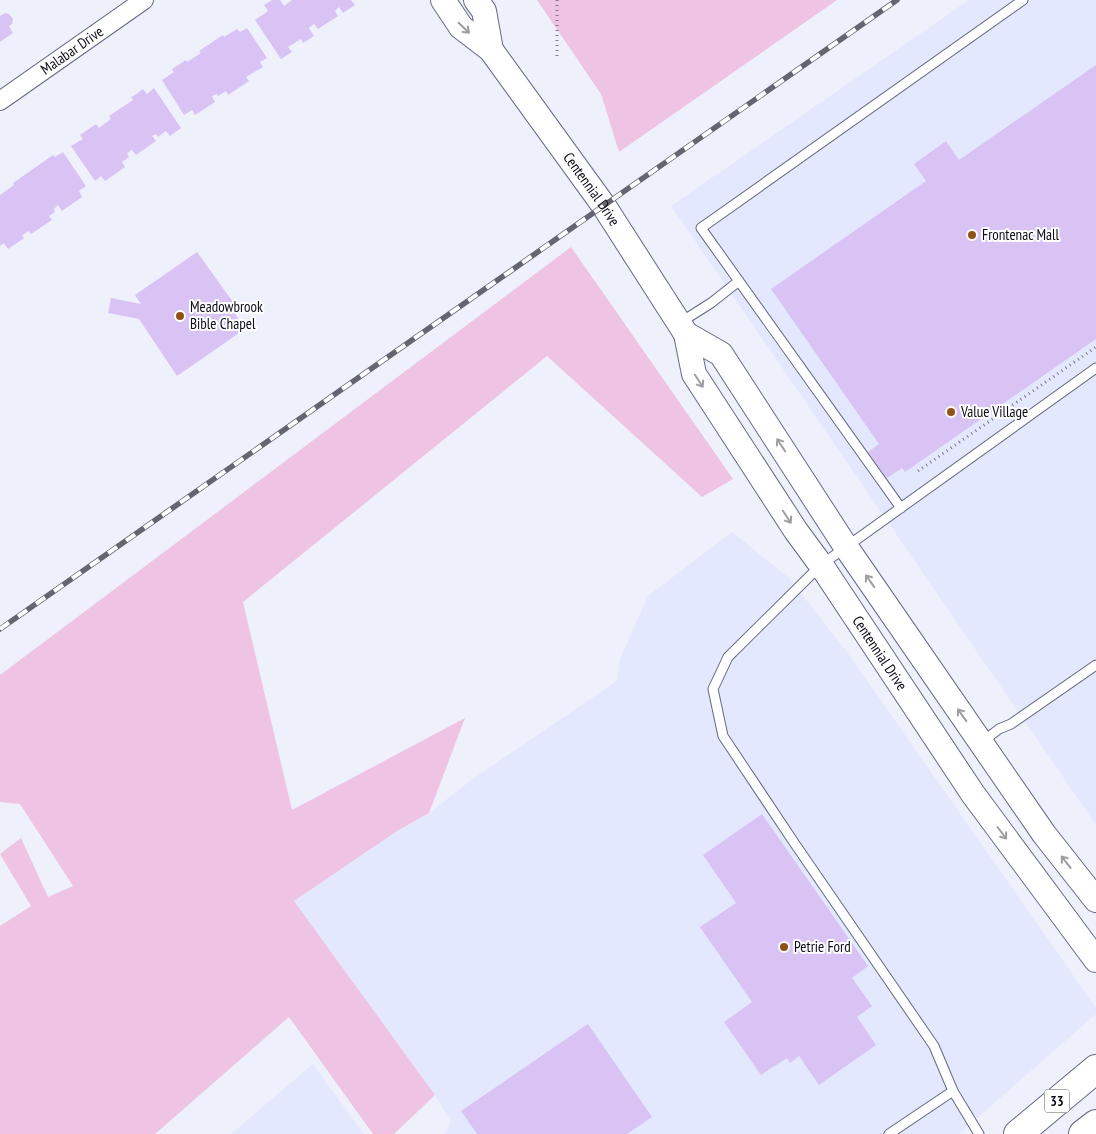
<svg xmlns="http://www.w3.org/2000/svg" width="1096" height="1134" font-family="'PT Sans Narrow',sans-serif">
<style>
.built{fill:#e4e8fe}
.green{fill:#eec3e4}
.building{fill:#d9c3f5}
.lines{fill:none;stroke-linecap:round;stroke-linejoin:round}
.lane-casing{stroke:#646982;stroke-width:11}
.street-casing{stroke:#646982;stroke-width:20}
.secondary-casing{stroke:#646982;stroke-width:26}
.primary-casing{stroke:#646982;stroke-width:30}
.path{stroke:#797b86;stroke-width:3;stroke-dasharray:1 4;stroke-linecap:butt}
.lane{stroke:#fff;stroke-width:9}
.street{stroke:#fff;stroke-width:18}
.secondary{stroke:#fff;stroke-width:24}
.primary{stroke:#fff;stroke-width:28}
.rail-casing{stroke:#646570;stroke-width:5.5}
.rail{stroke:#fff;stroke-width:4;stroke-dasharray:11;stroke-linecap:butt}
.oneway{stroke:#9e9ea2}
.poi-dot{fill:#8f5115;stroke:#fff;stroke-width:2}
.labels{text-anchor:middle;stroke-width:4;stroke-linejoin:round;paint-order:stroke}
.shield{fill:#fff;stroke:#55565d;stroke-width:1}
.shield-label{font-size:14px;font-weight:bold;fill:#0c0d17}
.street-label{font-size:15px;fill:#0c0d17;stroke:#fff}
.poi-label{font-size:15px;fill:#0c0d17;stroke:#fff;text-anchor:start}
</style>
<rect width="100%" height="100%" fill="#eef0fc"/>
<!-- built -->
<path class="built" d="M969 0H1096V825L671 206Z
M732 532 789 578 847 652 1096 1008V1014L959 1134H445L451 1121 435 1095 294 901 397 831 429 813 474 778 617 681 620 659 648 596Z
M313 1064 364 1134H231Z"/>
<!-- green -->
<path class="green" d="M537 0H837L619 152 601 94Z
M571 247 733 479 702 497 547 356 243 602 292 810 465 718 429 813 397 831 294 901 435 1095 394 1134H373L289 1017 155 1134H0V926L31 906 0 854 21 838 48 897 73 886 20 804 0 802V675Z"/>
<!-- building -->
<path class="building" d="M272 0H280L284 6 292 0H351L355 5 343 13 339 7 335 11 338 16 318 29 314 24 309 28 314 36 303 43 301 39 288 47 292 52 281 59 255 20 268 11 264 5Z
M5 13 9 14 13 19 12 24 9 26 13 33 0 42V16Z
M247 28 267 58 260 62 263 67 246 77 249 81 228 95 226 91 218 96 217 94 212 96 215 102 195 115 192 110 184 115 162 80 174 72 172 69 186 60 187 62 201 53 199 51 223 35 224 37 237 29 240 32Z
M1096 65V339L905 472 902 468 887 478 868 452 879 444 771 289 926 181 914 164 946 141 959 160Z
M154 88 181 128 170 136 166 131 158 137 156 134 152 136 156 141 136 155 132 150 127 153 129 157 122 162 125 167 105 181 101 176 95 181 71 146 83 139 80 135 96 124 99 128 111 119 109 116 133 100 131 97 135 95 143 89 147 94Z
M63 152 86 186 79 191 82 197 62 211 58 205 54 209 55 212 49 216 52 220 31 234 29 231 22 235 24 238 8 249 4 243 0 246V195L14 185 13 183 53 155 55 157Z
M197 252 238 309 234 312 245 329 177 376 139 319 108 313 111 298 141 304 135 295Z
M762 814 868 966 852 978 872 1006 857 1017 876 1045 819 1085 799 1056 790 1063 787 1058 761 1075 724 1022 752 1002 700 927 736 903 703 855Z
M588 1024 652 1117 627 1134H477L461 1111Z"/>
<g class="lines">
<!-- lane casing -->
<g class="lane-casing">
<path id="lane" d="M681 322 711 303 739 281
M901 508 701 228 1023 0
M982 742 999 729 1011 724 1096 665
M889 1134 953 1091
M979 1134 953 1091 934 1046 795 844 723 736 713 689 728 657 821 565 1096 368"/>
</g>
<!-- street casing -->
<g class="street-casing">
<g id="street">
<path id="s1" d="M0 101 144 0"/>
</g>
</g>
<!-- secondary casing -->
<g class="secondary-casing">
<g id="secondary">
<path id="s2" d="M443 0 461 27 491 50 604 206 686 334 694 374 796 531 821 565 973 794 1096 960"/>
<path d="M476 0 484 11 491 50"/>
<path d="M686 334 721 354 846 547 1044 834 1096 900"/>
</g>
</g>
<!-- primary casing -->
<g class="primary-casing">
<path id="primary" d="M1018 1134 1096 1069
M1083 1134 1096 1124"/>
</g>
<!-- path -->
<path class="path" d="M557 0V56
M918 471 1096 347"/>
<!-- lane -->
<use href="#lane" class="lane"/>
<!-- street -->
<use href="#street" class="street"/>
<!-- secondary -->
<use href="#secondary" class="secondary"/>
<!-- primary -->
<use href="#primary" class="primary"/>
<!-- rail casing -->
<g class="rail-casing">
<path id="rail" d="M0 629 897 0"/>
</g>
<!-- rail -->
<use href="#rail" class="rail"/>
</g>
<!-- one-way arrows -->
<defs><path id="oneway-shaft" d="M-6 0H5M1.5-3L5.5 0L1.5 3" fill="none" stroke-width="1.6" stroke-linecap="round" stroke-linejoin="round" transform="scale(1.25)"/></defs>
<g class="oneway">
<use href="#oneway-shaft" transform="translate(464 28) rotate(44)"/>
<use href="#oneway-shaft" transform="translate(699 381) rotate(57)"/>
<use href="#oneway-shaft" transform="translate(781 445) rotate(-123)"/>
<use href="#oneway-shaft" transform="translate(787 517) rotate(57)"/>
<use href="#oneway-shaft" transform="translate(870 581) rotate(-125)"/>
<use href="#oneway-shaft" transform="translate(962 715) rotate(-125)"/>
<use href="#oneway-shaft" transform="translate(1002 833) rotate(53)"/>
<use href="#oneway-shaft" transform="translate(1066 862) rotate(-128)"/>
</g>
<!-- markers -->
<g class="poi-dot">
<circle cx="972" cy="235" r="5"/>
<circle cx="180" cy="316" r="5"/>
<circle cx="951" cy="412" r="5"/>
<circle cx="784" cy="947" r="5"/>
</g>
<g class="labels">
<!-- shield labels -->
<rect class="shield" x="1044.5" y="1089.5" width="25" height="23" rx="4"/>
<g class="shield-label">
<text x="1057" y="1106">33</text>
</g>
<!-- street labels -->
<g class="street-label">
<text dy="5" stroke="none"><textPath href="#s1" startOffset="88">Malabar Drive</textPath></text>
<text dy="5" stroke="none"><textPath href="#s2" startOffset="242">Centennial Drive</textPath></text>
<text dy="5" stroke="none"><textPath href="#s2" startOffset="791">Centennial Drive</textPath></text>
</g>
<!-- poi labels -->
<g class="poi-label">
<text x="982" y="240">Frontenac Mall</text>
<text x="190" y="312">Meadowbrook<tspan x="190" dy="17">Bible Chapel</tspan></text>
<text x="961" y="417">Value Village</text>
<text x="794" y="952">Petrie Ford</text>
</g>
</g>
</svg>
